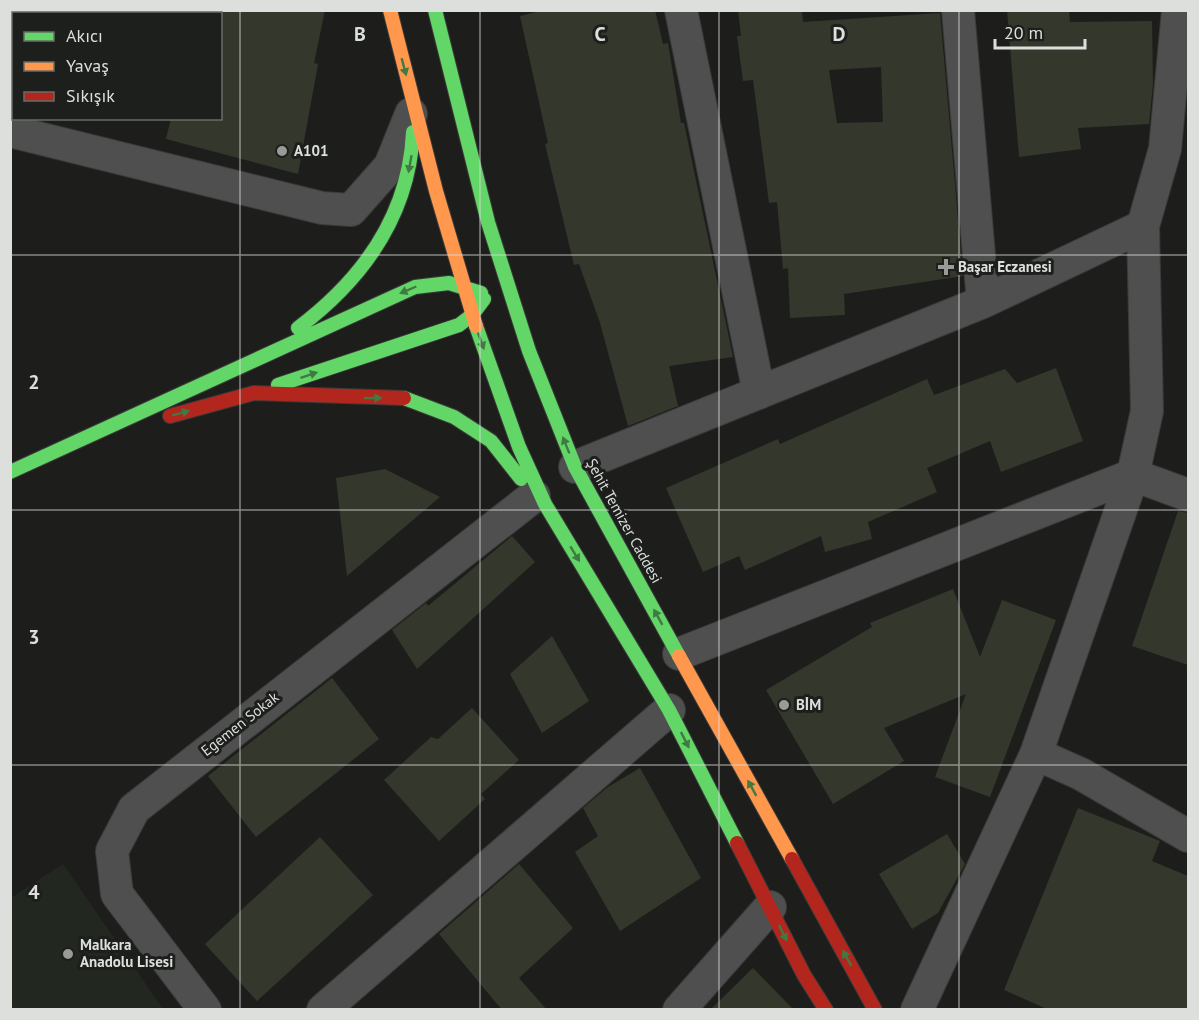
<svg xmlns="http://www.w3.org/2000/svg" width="1199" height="1020" font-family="'PT Sans',sans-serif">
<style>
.built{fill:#222820}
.building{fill:#34372c;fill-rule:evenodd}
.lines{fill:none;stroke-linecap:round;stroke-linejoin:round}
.street-casing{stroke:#3a3b39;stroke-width:34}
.fast-casing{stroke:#3a3b39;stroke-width:16}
.slow-casing{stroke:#3a3b39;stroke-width:16}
.jam-casing{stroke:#3a3b39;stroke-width:16}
.street{stroke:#4e4f4e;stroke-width:32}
.fast{stroke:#63d668;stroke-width:14}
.slow{stroke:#ff974d;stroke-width:14}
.jam{stroke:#b3261e;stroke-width:14}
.oneway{fill:#407a42}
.grid{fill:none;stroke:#dddfdc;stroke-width:1.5;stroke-opacity:0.55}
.poi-dot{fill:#9a9b99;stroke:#1c1f1b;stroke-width:2}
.labels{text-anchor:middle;stroke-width:6;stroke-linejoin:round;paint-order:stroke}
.poi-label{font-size:15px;font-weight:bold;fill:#dddfdc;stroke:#1c1f1b;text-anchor:start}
.street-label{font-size:15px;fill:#dddfdc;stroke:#1c1f1b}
.grid-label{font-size:20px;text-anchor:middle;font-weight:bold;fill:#dddfdc;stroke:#1c1f1b;stroke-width:6;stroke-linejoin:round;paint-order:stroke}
</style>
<rect width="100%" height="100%" fill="#1d1e1c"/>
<!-- built -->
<path class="built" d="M63 864 163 1009H11V898Z"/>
<!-- building -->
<path class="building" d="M220 10H325L314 63 318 64 298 174 166 139 171 118H220Z
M544 10H655L663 44 668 43 681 123H684L733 357 669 366 678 406 628 426 600 323 579 264 574 265 545 144 548 143 520 16Z
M738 10H802L803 22 940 13 963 276 844 294 845 315 790 318 788 268 783 269 777 202 769 203 753 80 743 81 737 36H741ZM881 67 883 122 837 123 829 70Z
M1007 10H1069L1070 22 1152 21 1153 84 1149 124 1078 128 1081 149 1019 157Z
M1056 368 1083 441 1001 472 990 441 927 468 937 492 868 522 872 539 825 552 821 536 745 570 739 556 703 572 666 488 778 439 780 444 927 379 934 395 1005 369 1017 383Z
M385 469 440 497 347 576 336 478Z
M1178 511 1188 513V665L1132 646Z
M512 536 535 562 417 669 392 630 426 603 428 606Z
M953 589 980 657 1002 600 1056 620 990 797 935 777 966 694 884 728 904 761 833 804 766 690 872 627 870 623Z
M552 636 589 701 542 733 510 674Z
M332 678 379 739 256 837 208 776Z
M472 708 519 760 481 794 485 799 439 841 384 780 431 737 438 739Z
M640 768 701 878 620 931 575 852 598 836 583 808 608 787Z
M1078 808 1160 841 1152 861 1188 876V1010H1049L1004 990Z
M947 834 965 864 938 913 912 929 879 874Z
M320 837 373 895 257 1001 205 944Z
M519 864 573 928 519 978 547 1010H502L439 934Z
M753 968 794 1010H710Z"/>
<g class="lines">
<!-- street casing -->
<g class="street-casing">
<path id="street" d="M681 10 759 393
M958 10 983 302
M10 131 322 208 351 210 390 166 411 114
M575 467 983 302 1143 226
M679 654 1133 475 1188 495
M1036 754 1081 774 1188 836
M205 1010 117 894 112 851 134 809 534 496
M323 1010 669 710
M679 1010 770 907
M917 1010 1036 754 1133 475 1147 411 1143 226 1165 149 1178 10"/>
</g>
<!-- fast casing -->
<g class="fast-casing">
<path id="fast" d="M435 10 488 222 529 351 575 467 679 656
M476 326 519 447 545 504 669 710 737 843
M298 328C363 279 409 215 413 132
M278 385 459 325 472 315 484 299
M404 398 454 417 491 441 521 479
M10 472 415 287 449 283 481 293"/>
</g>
<!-- slow casing -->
<g class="slow-casing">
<path id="slow" d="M390 10 436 191 476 326
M679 656 792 859"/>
</g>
<!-- jam casing -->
<g class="jam-casing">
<path id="jam" d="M170 416 254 393 404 398
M737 843 804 975 826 1010
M792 859 875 1010"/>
</g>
<!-- street -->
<use href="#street" class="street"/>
<!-- fast -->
<use href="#fast" class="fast"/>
<!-- slow -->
<use href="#slow" class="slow"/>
<!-- jam -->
<use href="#jam" class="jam"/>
</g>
<!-- one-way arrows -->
<defs><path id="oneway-solid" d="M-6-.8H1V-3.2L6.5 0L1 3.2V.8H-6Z" transform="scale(1.5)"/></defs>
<g class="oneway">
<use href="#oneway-solid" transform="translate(404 67) rotate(75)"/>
<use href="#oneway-solid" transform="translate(410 164) rotate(100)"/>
<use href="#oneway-solid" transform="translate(408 290) rotate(157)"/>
<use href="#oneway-solid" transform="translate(481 341) rotate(70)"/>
<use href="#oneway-solid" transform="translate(309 375) rotate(-18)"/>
<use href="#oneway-solid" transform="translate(373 398) rotate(-1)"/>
<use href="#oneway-solid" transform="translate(181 413) rotate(-15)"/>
<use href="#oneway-solid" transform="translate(566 445) rotate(-112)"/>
<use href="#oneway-solid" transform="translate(575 554) rotate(59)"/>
<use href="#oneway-solid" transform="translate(658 617) rotate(-119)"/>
<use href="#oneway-solid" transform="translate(685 740) rotate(63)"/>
<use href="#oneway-solid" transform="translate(752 788) rotate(-119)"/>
<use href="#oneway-solid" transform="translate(783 933) rotate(63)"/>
<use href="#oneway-solid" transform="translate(847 958) rotate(-119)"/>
</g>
<!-- grid -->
<path class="grid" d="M240 10V1010M480 10V1010M719 10V1010M959 10V1010M10 255H1188M10 510H1188M10 765H1188"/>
<!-- markers -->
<g class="poi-dot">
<circle cx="282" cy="151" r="6"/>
<path d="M943 258h6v6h6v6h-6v6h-6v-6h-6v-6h6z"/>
<circle cx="784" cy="705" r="6"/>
<circle cx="68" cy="954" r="6"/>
</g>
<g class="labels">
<!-- poi labels -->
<g class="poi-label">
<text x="294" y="156">A101</text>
<text x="958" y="272">Başar Eczanesi</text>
<text x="796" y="710">BİM</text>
<text x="80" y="950">Malkara<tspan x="80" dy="17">Anadolu Lisesi</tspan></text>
</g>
<!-- street labels -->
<g class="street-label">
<text transform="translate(624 521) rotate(61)" y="5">Şehit Temizer Caddesi</text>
<text transform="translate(240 724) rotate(-38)" y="5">Egemen Sokak</text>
</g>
</g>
<g class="grid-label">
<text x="360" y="41">B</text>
<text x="600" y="41">C</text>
<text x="839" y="41">D</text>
<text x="34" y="389">2</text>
<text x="34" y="644">3</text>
<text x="34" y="899">4</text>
</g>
<!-- border -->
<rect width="1199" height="1020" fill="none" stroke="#dddfdc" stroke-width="24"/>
<!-- legend -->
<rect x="12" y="12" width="210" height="108" fill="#1c1f1b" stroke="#696c68" stroke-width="1.5"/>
<rect x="24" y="32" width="30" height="9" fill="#63d668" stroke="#696c68" stroke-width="1.5"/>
<text x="66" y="42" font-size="18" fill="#dddfdc">Akıcı</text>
<rect x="24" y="62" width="30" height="9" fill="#ff974d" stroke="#696c68" stroke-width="1.5"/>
<text x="66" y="72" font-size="18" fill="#dddfdc">Yavaş</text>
<rect x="24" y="92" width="30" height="9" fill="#b3261e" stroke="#696c68" stroke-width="1.5"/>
<text x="66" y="102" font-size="18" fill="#dddfdc">Sıkışık</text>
<!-- scale -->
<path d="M995 39v9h90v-9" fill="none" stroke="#dddfdc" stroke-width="3"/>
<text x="1004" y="39" font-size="18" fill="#dddfdc" stroke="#1c1f1b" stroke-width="4.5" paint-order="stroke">20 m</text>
</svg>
